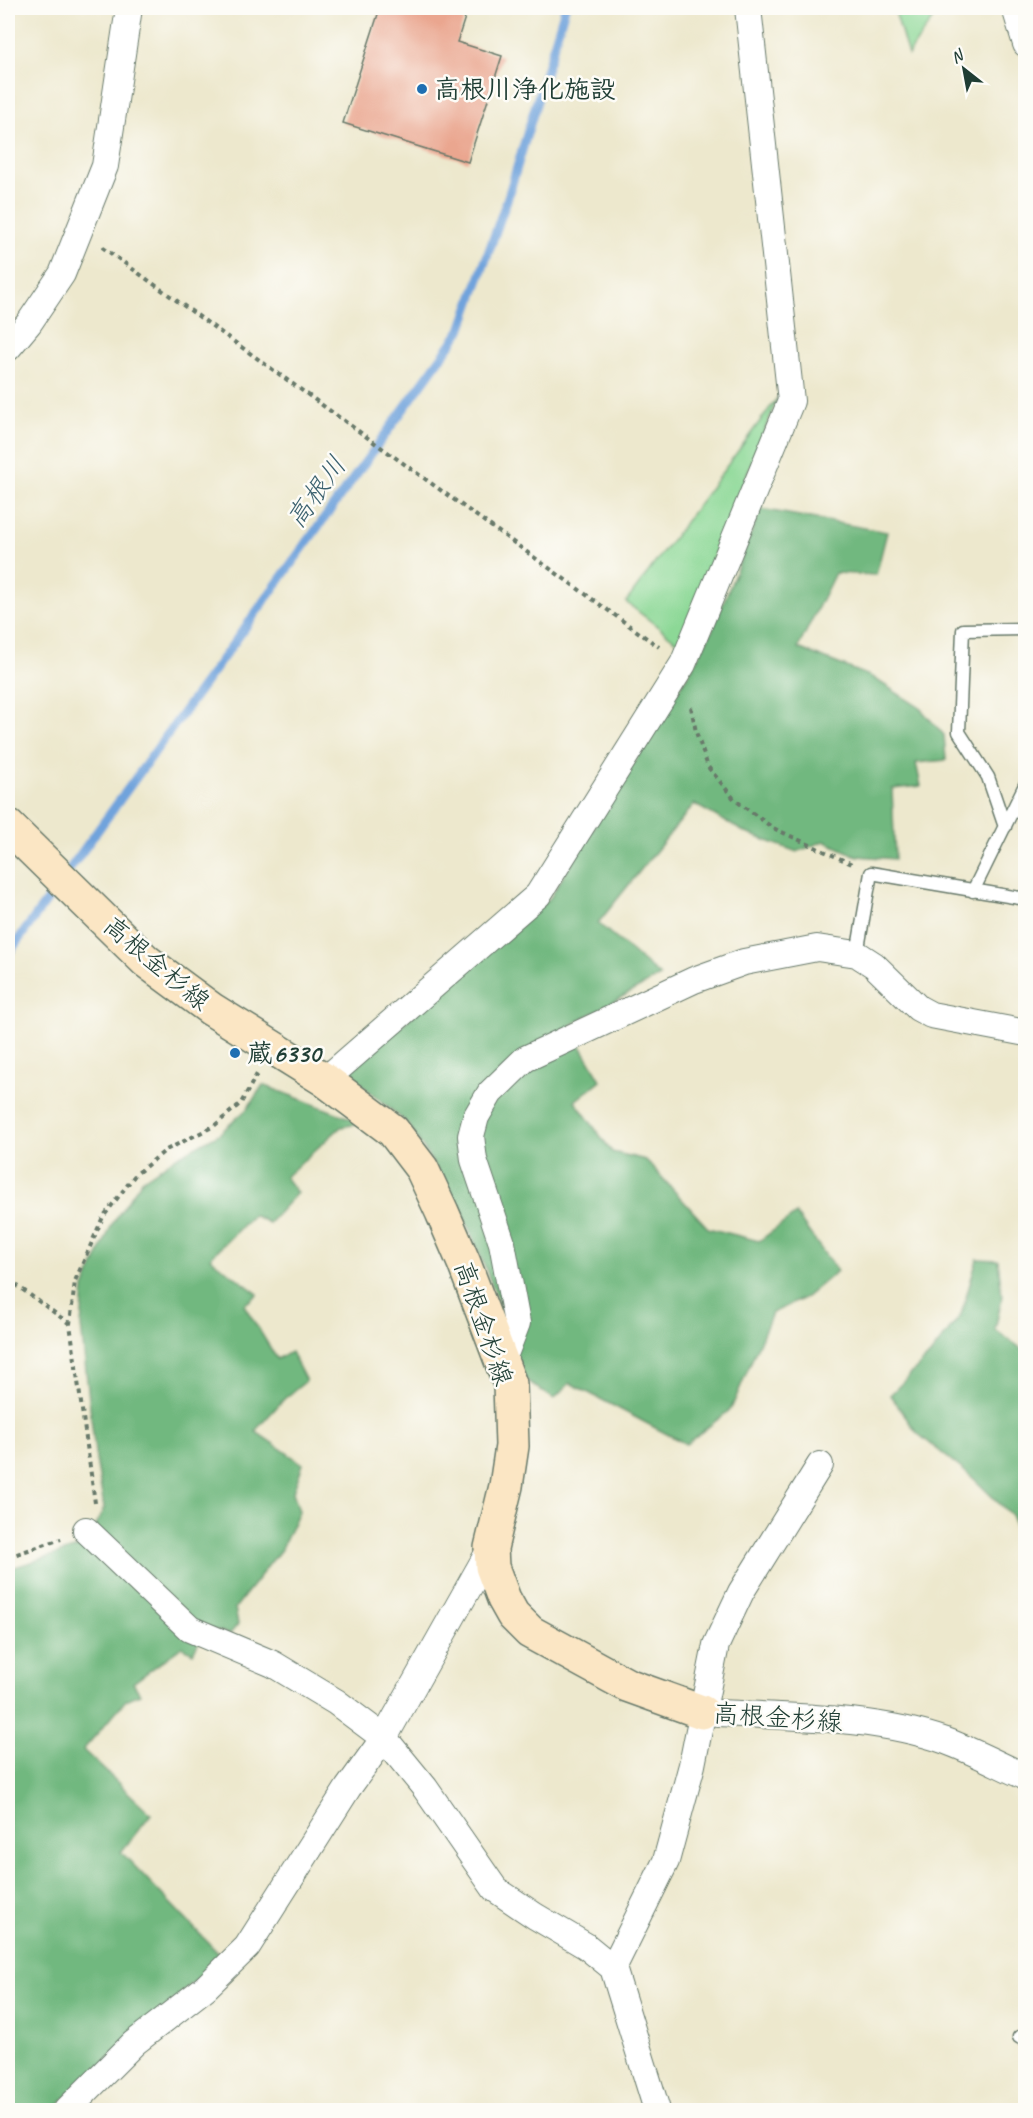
<svg xmlns="http://www.w3.org/2000/svg" width="1033" height="2118" font-family="Caveat,'Klee One',sans-serif">
<style>
.green{fill:#8cd896;stroke:#568a65;stroke-width:1.5}
.forest{fill:#71b87f;stroke:#487a5a;stroke-width:1.5}
.lines{fill:none;stroke-linecap:round;stroke-linejoin:round}
.stream{stroke:#70a3dc;stroke-width:9}
.building{fill:#eaa68f}
.lane-casing{stroke:#67796a;stroke-width:15}
.street-casing{stroke:#67796a;stroke-width:28}
.secondary-casing{stroke:#67796a;stroke-width:36}
.path{stroke:#67796a;stroke-width:4;stroke-dasharray:4.5 4.5;stroke-linecap:butt}
.lane{stroke:#fff;stroke-width:12}
.street{stroke:#fff;stroke-width:26}
.secondary{stroke:#fbe6c4;stroke-width:33}
.poi-dot{fill:#1f6fb2;stroke:#fdfcf7;stroke-width:2}
.labels{text-anchor:middle;stroke-width:5;stroke-linejoin:round;paint-order:stroke}
.poi-label{font-size:26px;font-weight:bold;fill:#1f3d34;stroke:#fdfcf7;text-anchor:start}
.street-label{font-size:26px;fill:#1f3d34;stroke:#fdfcf7}
.water-label{font-size:27px;font-style:italic;fill:#3b616f;stroke:#fdfcf7}
</style>
<rect width="100%" height="100%" fill="#fdfcf7"/>
<filter id="ink" filterUnits="userSpaceOnUse"><feTurbulence type="fractalNoise" baseFrequency=".0167" numOctaves="2"/><feDisplacementMap in="SourceGraphic" scale="12" xChannelSelector="R" yChannelSelector="G"/><feConvolveMatrix kernelMatrix="1 2 1 2 8 2 1 2 1" color-interpolation-filters="sRGB"/></filter>
<filter id="wash" filterUnits="userSpaceOnUse"><feTurbulence type="fractalNoise" baseFrequency=".008" numOctaves="4" result="noise"/><feDisplacementMap in="SourceGraphic" scale="24" xChannelSelector="R" yChannelSelector="G"/><feGaussianBlur stdDeviation="1.35" result="paint"/><feColorMatrix in="noise" values="0 0 0 0 0 0 0 0 0 0 0 0 0 0 0 0 0 1.4 0 .05"/><feComposite in="paint" operator="in"/></filter>
<g filter="url(#wash)">
<rect width="100%" height="100%" fill="#ede8cd"/>
<!-- green -->
<path class="green" d="M894 8H940L908 55Z
M778 397 679 643 626 602Z"/>
<!-- forest -->
<path class="forest" d="M761 509 887 532 876 575 835 573 798 648 872 677 919 707 944 735 946 760 916 763 921 786 892 789 895 859 857 856 824 841 797 852 746 833 694 804 598 923 660 976 569 1026 601 1080 575 1101 612 1152 646 1160 708 1228 759 1241 796 1214 837 1271 806 1297 772 1313 731 1409 686 1444 570 1383 554 1399 522 1377 503 1313 478 1250 459 1206 432 1162 408 1124 347 1072 550 898 692 668 712 631Z
M263 1085 363 1123 341 1127 285 1177 297 1193 269 1223 253 1215 210 1258 258 1294 244 1305 277 1359 291 1352 306 1381 284 1399 255 1431 303 1464 293 1492 299 1511 282 1548 235 1608 238 1624 230 1634 206 1628 193 1653 182 1647 133 1683 140 1694 126 1700 83 1750 151 1814 121 1852 222 1957 52 2110H8V1569L87 1545 104 1508 95 1453 81 1326 84 1288 112 1224 142 1180 173 1159 219 1134 247 1109Z
M977 1259 998 1260 1002 1297 995 1330 1025 1351 1026 1504 1021 1540 1011 1515 973 1478 917 1433 890 1395 930 1355 961 1315Z"/>
<g class="lines">
<!-- stream -->
<path class="stream" d="M8 954 461 330 508 197 565 8"/>
</g>
<g id="blocks">
<!-- building -->
<path class="building" d="M380 8H468L457 42 502 56 468 162 343 123Z"/>
</g>
</g>
<g filter="url(#ink)">
<use href="#blocks" fill-opacity="0" stroke="#67796a" stroke-width="1.5"/>
<g class="lines">
<!-- lane casing -->
<g class="lane-casing">
<path id="lane" d="M1005 827 988 777 959 732 963 630 1026 629
M973 891 1026 783
M857 954 871 873 1026 899
M1019 2037 1026 2041"/>
</g>
<!-- street casing -->
<g class="street-casing">
<path id="street" d="M1015 8 1026 44
M8 348 29 323 62 274 105 166 129 8
M325 1080 538 895 683 664 791 401 748 8
M502 1362 517 1323 502 1243 474 1160 471 1136 476 1117 490 1093 525 1059 694 980 744 962 817 948 857 954 874 965 918 1008 931 1015 1026 1033
M86 1530 190 1629 273 1664 336 1702 384 1738 425 1788 495 1889 535 1916 586 1946 613 1968
M702 1712C779 1717 873 1715 946 1741 973 1751 999 1765 1026 1777
M67 2110 134 2043 205 1988 247 1947 348 1788 384 1738 491 1548
M657 2110 613 1968 666 1861 692 1765 716 1645 741 1592 820 1465"/>
</g>
<!-- secondary casing -->
<g class="secondary-casing">
<path id="secondary" d="M8 826 146 961 211 1009 325 1080 393 1131 422 1169 442 1212 464 1263 510 1384 512 1446 506 1486 491 1548 492 1567 504 1599 513 1615 530 1632 627 1685 702 1712"/>
</g>
<!-- path -->
<path class="path" d="M102 247 659 647
M691 707 696 732 708 767 735 800 773 828 852 864
M8 1279 70 1324
M95 1503 70 1324 75 1281 103 1217 135 1175 166 1150 214 1126 241 1103 257 1074
M8 1557 61 1539"/>
<!-- lane -->
<use href="#lane" class="lane"/>
<!-- street -->
<use href="#street" class="street"/>
<!-- secondary -->
<use href="#secondary" class="secondary"/>
</g>
</g>
<!-- markers -->
<g class="poi-dot">
<circle cx="422" cy="89" r="6"/>
<circle cx="235" cy="1053" r="6"/>
</g>
<g class="labels">
<!-- poi labels -->
<g class="poi-label">
<text x="434" y="98">高根川浄化施設</text>
<text x="247" y="1062">蔵6330</text>
</g>
<!-- street labels -->
<g class="street-label">
<text transform="translate(157 963) rotate(40)" y="9">高根金杉線</text>
<text transform="translate(484 1323) rotate(71)" y="9">高根金杉線</text>
<text transform="translate(778 1717) rotate(4)" y="9">高根金杉線</text>
</g>
<!-- water labels -->
<g class="water-label">
<text transform="translate(316 492) rotate(-54)" y="9">高根川</text>
</g>
</g>
<!-- margin -->
<rect width="1033" height="2118" fill="none" stroke="#fdfcf7" stroke-width="30"/>
<!-- north arrow -->
<g transform="translate(964 69) rotate(329)" stroke="#fdfcf7" stroke-width="4.5" paint-order="stroke">
<path d="M0-4.5L10 22L0 15L-10 22Z" fill="#1f3d34"/>
<text y="-9" font-size="16" font-weight="bold" text-anchor="middle" fill="#1f3d34">N</text>
</g>
</svg>
